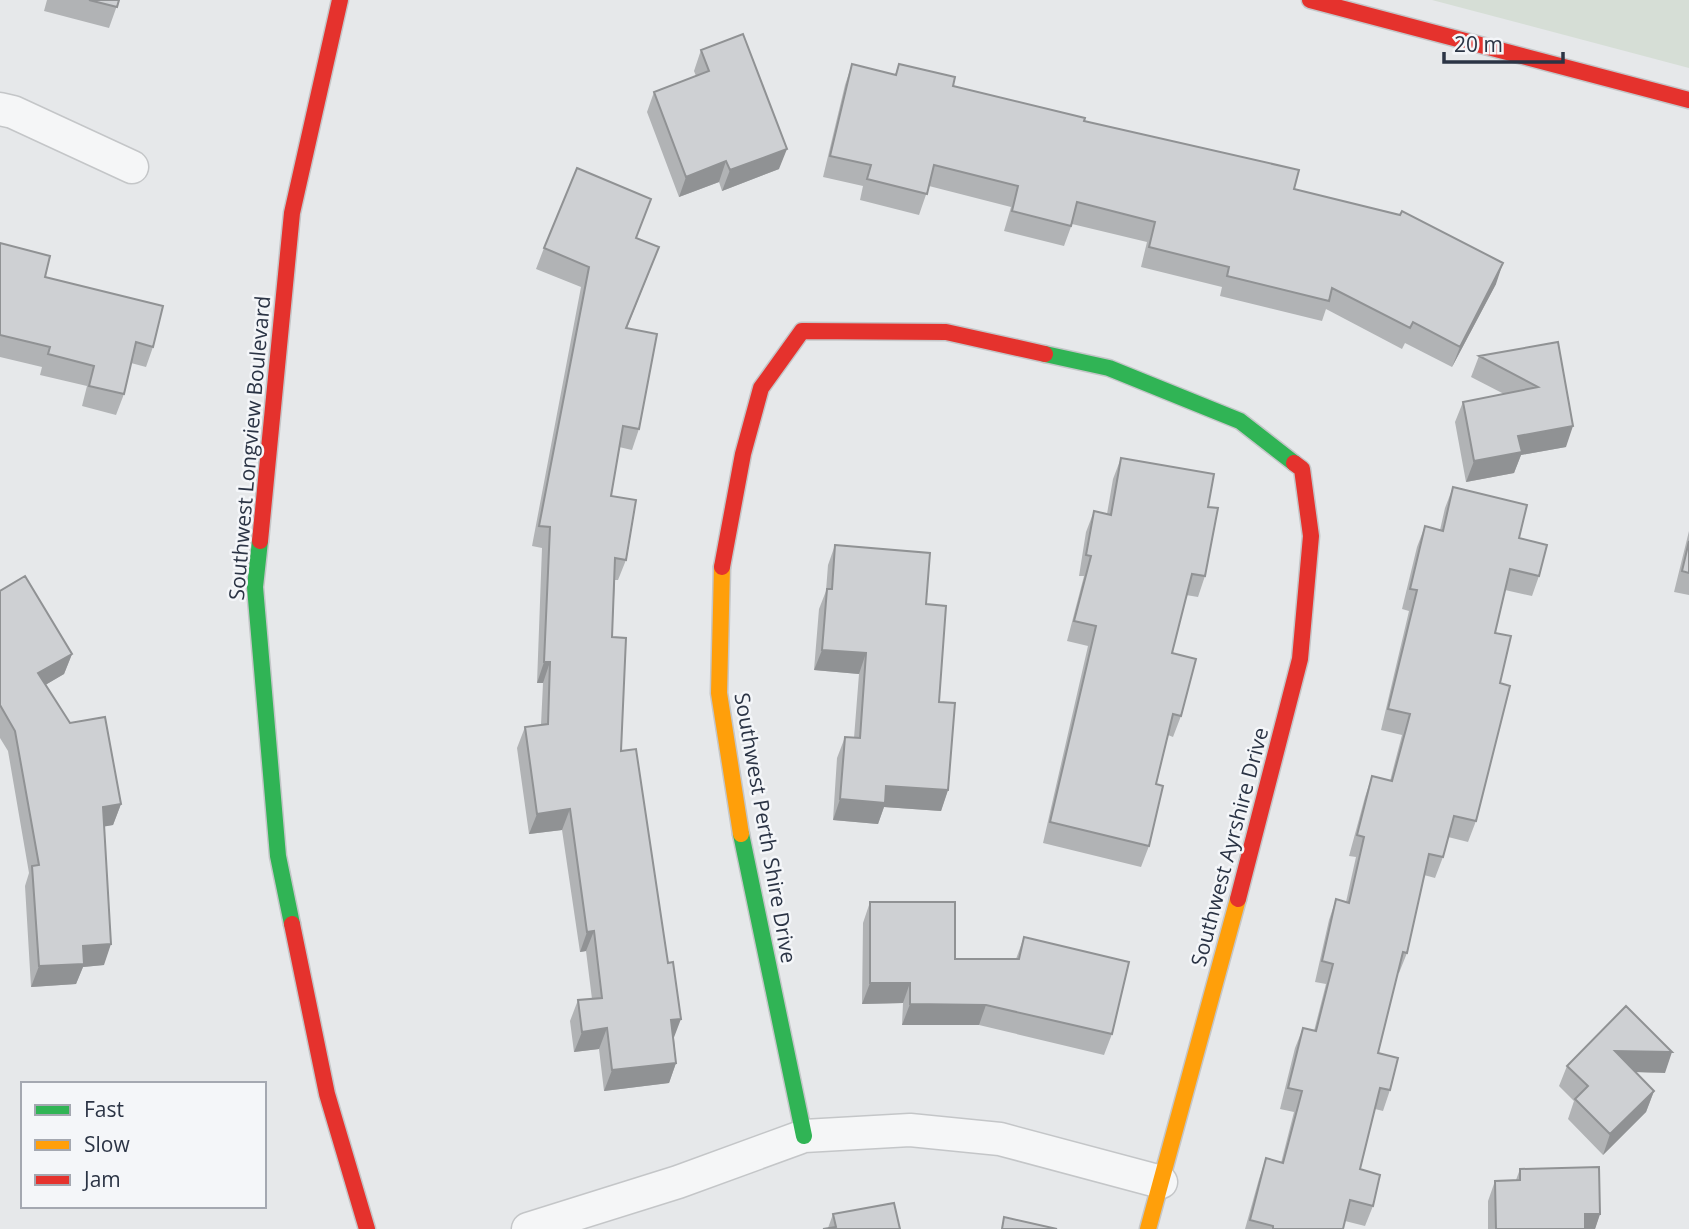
<svg xmlns="http://www.w3.org/2000/svg" width="1689" height="1229" font-family="'Open Sans',sans-serif">
<style>
.grass{fill:#d6ded6}
.lines{fill:none;stroke-linecap:round;stroke-linejoin:round}
.street-casing{stroke:#c4c6c8;stroke-width:35}
.fast-casing{stroke:#c4c6c8;stroke-width:19}
.slow-casing{stroke:#c4c6c8;stroke-width:19}
.jam-casing{stroke:#c4c6c8;stroke-width:19}
.street{stroke:#f5f6f7;stroke-width:32}
.fast{stroke:#30b455;stroke-width:16}
.slow{stroke:#ff9f0a;stroke-width:16}
.jam{stroke:#e5322d;stroke-width:16}
.wall{fill:#b1b3b5}
.shaded-wall{fill:#909294}
.building{fill:#ced0d3;stroke:#909294;stroke-width:2}
.labels{text-anchor:middle;stroke-width:5;stroke-linejoin:round;paint-order:stroke}
.street-label{font-size:21px;fill:#2b3445;stroke:#f4f6f9}
</style>
<rect width="100%" height="100%" fill="#e6e8ea"/>
<!-- grass -->
<path class="grass" d="M1432 0H1689V68Z"/>
<g class="lines">
<!-- street casing -->
<g class="street-casing">
<path id="street" d="M0 109 13 112 132 167
M528 1229 678 1182 804 1136 910 1130 1000 1139 1161 1182"/>
</g>
<!-- fast casing -->
<g class="fast-casing">
<path id="fast" d="M1045 354 1109 368 1240 421 1294 463
M260 541 255 587 278 856 292 924
M741 834 804 1136"/>
</g>
<!-- slow casing -->
<g class="slow-casing">
<path id="slow" d="M722 567 719 693 741 834
M1148 1229 1238 899"/>
</g>
<!-- jam casing -->
<g class="jam-casing">
<path id="jam" d="M1310 0 1689 100
M260 541 292 213 340 0
M722 567 743 454 761 388 802 331 946 332 1045 354
M1238 899 1300 659 1311 536 1302 469 1294 463
M292 924 327 1094 367 1229"/>
</g>
<!-- street -->
<use href="#street" class="street"/>
<!-- fast -->
<use href="#fast" class="fast"/>
<!-- slow -->
<use href="#slow" class="slow"/>
<!-- jam -->
<use href="#jam" class="jam"/>
</g>
<!-- wall -->
<path class="wall" d="M47 0H119L109 28 44 11Z
M701 50 779 169 722 191 719 182 679 197 647 112 654 92 696 76 694 71Z
M852 64 895 75 899 64 953 86 1084 121 1294 189 1496 284 1452 367 1405 343 1402 349 1326 309 1322 321 1220 296 1222 287 1141 267 1147 242 1072 224 1064 246 1004 231 1011 207 929 186 919 215 860 200 863 186 823 177 845 85Z
M636 238 659 247 627 328 639 429 632 450 619 447 611 496 626 560 618 580H615L612 637 621 751 674 1039 676 1063 669 1083 604 1091 599 1049 574 1052 570 1021 578 1000 592 999 586 951 580 952 562 830 529 834 517 748 525 727 541 725 543 683H537L542 548 532 546 581 287 536 269 544 248Z
M0 243 45 277 153 347 146 367 131 363 124 394 116 415 82 406 87 386 40 375 42 367 0 357Z
M1558 342 1566 447 1521 455 1514 473 1466 482 1455 422 1463 402 1504 394 1471 377 1479 356Z
M1121 458 1208 507 1205 576 1198 597 1186 595 1172 653 1181 716 1173 737 1168 735 1156 784 1149 846 1141 867 1043 843 1088 646 1067 641 1084 576H1079L1086 532 1094 511 1107 514 1113 479Z
M1453 487 1519 538 1539 576 1532 596 1505 590 1495 633 1500 683 1476 821 1468 842 1448 837 1443 857 1435 878 1424 875 1407 953 1399 973H1398L1378 1053 1390 1090 1383 1111 1375 1109 1360 1169 1373 1206 1365 1226 1345 1221 1343 1229H1245L1259 1179 1266 1158 1281 1163 1294 1112 1280 1109 1295 1048 1303 1028 1314 1031 1326 984 1315 982 1329 920 1336 899 1346 902 1356 857 1349 856 1365 797 1372 776 1390 781 1402 735 1381 730 1409 611 1402 609 1417 547 1425 526 1440 530 1445 508Z
M1689 531V595L1674 592Z
M835 545 926 604 939 702 948 790 941 811 884 807 878 824 833 820 837 758 845 737 854 738 859 674 814 670 819 609 826 591 828 565Z
M0 591 72 654 64 674 45 685 121 804 113 825 104 826V965L83 967 76 984 31 987 25 886 29 873 8 751 0 738Z
M870 902 955 959H1016L1024 937 1112 1034 1104 1055 979 1025H902L903 1003 862 1004 863 923Z
M1567 1066 1665 1073 1635 1072 1654 1091 1646 1112 1603 1155 1568 1119 1574 1101 1559 1086Z
M1520 1169 1600 1214 1595 1229H1488V1201L1495 1181 1516 1180Z
M833 1214 900 1229 828 1228Z"/>
<!-- shaded-wall -->
<path class="shaded-wall" d="M787 149 779 169 722 191 730 170Z
M726 161 719 182 679 197 686 177Z
M659 247 651 268 618 348 626 328Z
M1503 263 1496 284 1452 367 1460 347Z
M1573 426 1566 447 1521 455 1514 473 1466 482 1474 461 1518 436Z
M822 650 866 653 859 674 814 670Z
M72 654 64 674 30 694 38 673Z
M544 662H550L543 683H537Z
M886 786 948 790 941 811 884 807 878 824 833 820 840 799Z
M121 804 113 825 96 828 103 807Z
M570 809 562 830 529 834 537 814Z
M594 931 586 951 580 952 587 932Z
M111 944 104 965 83 967 76 984 31 987 39 966 83 946Z
M870 983H910L903 1003 862 1004Z
M910 1004 986 1005 979 1025H902Z
M681 1019 673 1040 671 1020Z
M607 1028 599 1049 574 1052 582 1032Z
M1615 1051 1672 1052 1665 1073 1607 1071Z
M676 1063 669 1083 604 1091 612 1070Z
M1654 1091 1646 1112 1603 1155 1610 1134Z
M1585 1214H1600L1595 1229H1580Z"/>
<!-- building -->
<path class="building" d="M89 0H119L117 7Z
M743 34 787 149 730 170 726 161 686 177 654 92 709 71 701 50Z
M852 64 896 75 899 64 955 77 953 86 1085 118 1084 121 1299 170 1294 189 1400 215 1402 211 1503 263 1460 347 1413 322 1410 328 1332 288 1329 301 1227 276 1229 267 1149 247 1155 222 1077 202 1071 226 1012 211 1018 186 934 165 927 194 867 179 871 165 830 156Z
M577 168 651 199 636 238 659 247 626 328 657 334 639 429 623 426 611 496 636 500 626 560 615 558 612 637 626 638 621 751 636 749 668 963 673 962 681 1019 671 1020 676 1063 612 1070 607 1028 582 1032 578 1000 602 998 594 931 587 932 570 809 537 814 525 727 548 724 550 662H544L550 527 539 526 589 267 544 248Z
M0 243 50 256 45 277 163 306 153 347 136 342 124 394 89 386 94 366 48 354 50 347 0 335Z
M1558 342 1573 426 1518 436 1522 452 1474 461 1463 402 1538 387 1479 356Z
M1121 458 1214 474 1208 507 1218 508 1205 576 1192 574 1172 653 1196 659 1181 716 1173 714 1156 784 1163 786 1149 846 1050 822 1096 626 1074 621 1091 556 1086 555 1094 511 1111 515Z
M1453 487 1527 505 1519 538 1547 545 1539 576 1510 569 1495 633 1511 636 1500 683 1510 686 1476 821 1454 816 1443 857 1429 854 1407 953 1403 952 1378 1053 1398 1058 1390 1090 1380 1088 1360 1169 1380 1175 1373 1206 1350 1200 1343 1229H1273V1226L1250 1220 1266 1158 1283 1163 1302 1091 1288 1088 1303 1028 1316 1031 1333 964 1322 961 1336 899 1349 903 1364 837 1357 835 1372 776 1392 781 1410 714 1388 709 1417 590 1410 589 1425 526 1443 531Z
M1689 541V573L1682 571Z
M835 545 930 553 926 604 946 606 939 702 955 703 948 790 886 786 885 803 840 799 845 737 860 738 866 653 822 650 827 589H832Z
M25 576 72 654 38 673 70 723 105 717 121 804 103 807 111 944 83 946 84 964 39 966 32 866 39 865 15 731 0 705V591Z
M870 902H955V959H1019L1024 937 1129 962 1112 1034 986 1005 910 1004V983H870Z
M1626 1006 1672 1052 1615 1051 1654 1091 1610 1134 1575 1099 1588 1086 1567 1066Z
M1599 1167 1600 1214H1585V1229H1496L1495 1181 1520 1180V1169Z
M894 1203 900 1229H823L836 1227 833 1214Z
M1004 1217 1057 1229H1002Z"/>
<g class="labels">
<!-- street labels -->
<g class="street-label">
<text transform="translate(250 448) rotate(-85)" y="7">Southwest Longview Boulevard</text>
<text transform="translate(765 828) rotate(80)" y="7">Southwest Perth Shire Drive</text>
<text transform="translate(1230 847) rotate(-75)" y="7">Southwest Ayrshire Drive</text>
</g>
</g>
<!-- legend -->
<rect x="21" y="1082" width="245" height="126" fill="#f4f6f9" stroke="#a4a8b1" stroke-width="2"/>
<rect x="35" y="1105" width="35" height="10" fill="#30b455" stroke="#a4a8b1" stroke-width="2"/>
<text x="84" y="1117" font-size="21" fill="#2b3445">Fast</text>
<rect x="35" y="1140" width="35" height="10" fill="#ff9f0a" stroke="#a4a8b1" stroke-width="2"/>
<text x="84" y="1152" font-size="21" fill="#2b3445">Slow</text>
<rect x="35" y="1175" width="35" height="10" fill="#e5322d" stroke="#a4a8b1" stroke-width="2"/>
<text x="84" y="1187" font-size="21" fill="#2b3445">Jam</text>
<!-- scale -->
<path d="M1444 52v10h119v-10" fill="none" stroke="#2b3445" stroke-width="3.5"/>
<text x="1454" y="52" font-size="21" fill="#2b3445" stroke="#f4f6f9" stroke-width="5" paint-order="stroke">20 m</text>
</svg>
